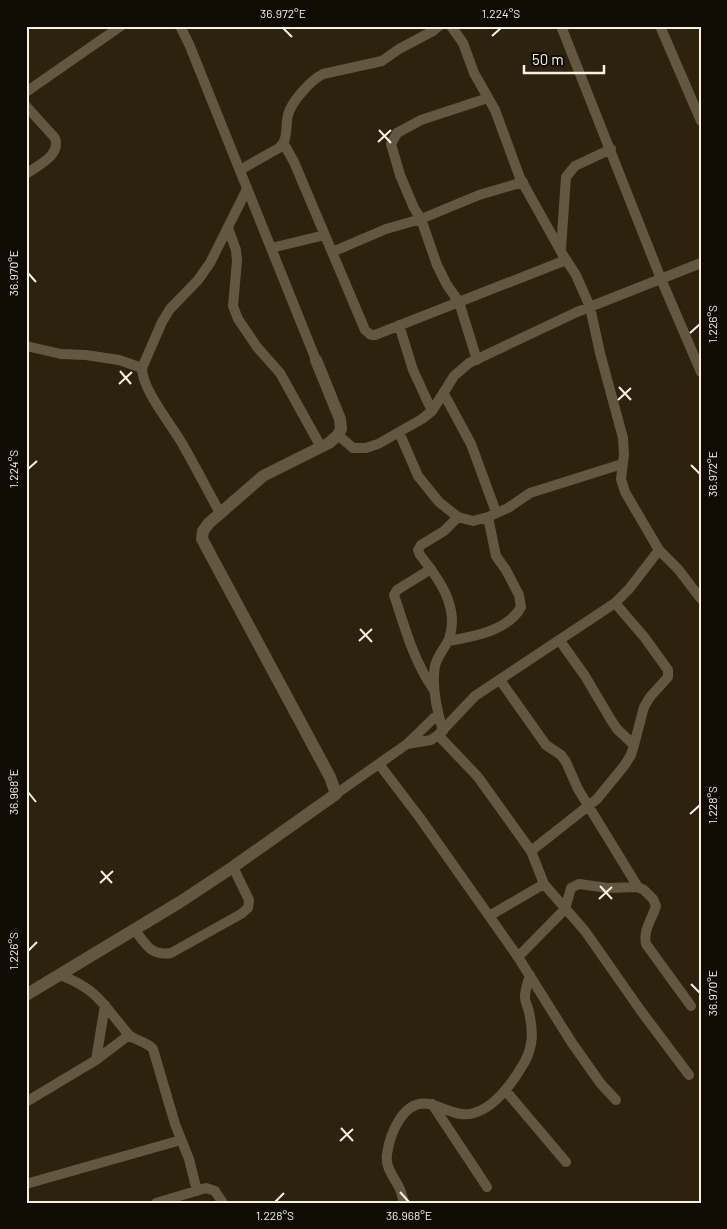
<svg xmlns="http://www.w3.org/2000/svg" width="727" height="1229" font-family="Barlow,sans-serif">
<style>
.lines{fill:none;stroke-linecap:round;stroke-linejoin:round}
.minor{stroke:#635741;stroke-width:10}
.tertiary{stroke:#635741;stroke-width:12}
.ticks{fill:none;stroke:#f7f0e3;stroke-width:2}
.neatline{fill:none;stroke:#f7f0e3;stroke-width:2}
.ticks-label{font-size:12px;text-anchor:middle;fill:#f7f0e3}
</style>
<rect width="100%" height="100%" fill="#2c220d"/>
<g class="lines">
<!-- minor -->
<path class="minor" d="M180 26 189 44 316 360
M561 26 661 279 701 372
M660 26 701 121
M26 92 121 26
M26 106 55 138C61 156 38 165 26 174
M284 144 294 162 365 330 371 335H375L566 260
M240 170 279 148C289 139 285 127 288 115 291 102 311 80 323 74L382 61 399 49 433 31 439 26
M228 228 236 250 237 261 233 306 238 319 257 347 280 373 321 447
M271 248 325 235
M561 249 566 177 575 166 611 149
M332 252 386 229 421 219 479 195 523 182
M399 325 413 370 432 411
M26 346 61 354 86 355 119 360 142 368
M477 360 459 302 447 285 437 265 421 219 414 208 400 175 391 144 397 133 421 120 488 98
M444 394 471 444 496 512
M399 432 418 476 439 502 458 517 473 521 488 517 508 508 530 493 622 464
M338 435 353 448H366L378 444 422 419 432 411 454 376 469 363 577 312 701 263
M220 513C208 491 196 468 183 445 172 425 142 390 142 368L162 322 170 309 198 280 210 263 247 189
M659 550 678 569 701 599
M431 569 397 590 394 595C405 628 414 662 434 690
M448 641C472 637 508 631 521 607L519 595 506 570 496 556 488 517
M560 641 585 676 611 720 617 729 634 745
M500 680 546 745 561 755 566 762 578 789 638 887
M443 731C437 711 431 687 435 666 437 656 445 648 449 639 460 607 439 579 420 555L418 550 421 545 444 531 458 517
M438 735 478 777 531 851 544 884 585 931 641 1011 689 1075
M407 744 438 714
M379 764 420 818 518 957 572 1043 601 1084 616 1100
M336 794 407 744 431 740 438 735 475 696 615 603 629 589 659 550 625 492 621 479 624 455 623 438 600 353 590 307 576 275 563 255 520 178 495 110 474 73 463 43 451 26
M531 851 597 799 624 766 631 755 634 745 644 707 650 697 668 677V670L645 638 615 603
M489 916 544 884
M135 930C146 945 151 956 171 953L241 914 248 908 249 900 233 867
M518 957 565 909 571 888 579 884 608 888 638 887 644 890 653 899 656 906C652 919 643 930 646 944L691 1006
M60 975C98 989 104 1006 129 1035 136 1041 146 1041 153 1049L175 1124 189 1159 197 1191
M96 1060 105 1005
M505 1090 566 1162
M26 1102 96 1060 129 1035
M432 1104 487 1187
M26 1184 181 1140
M156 1203 206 1188 215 1191 223 1203
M403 1203C404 1185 384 1173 387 1154 390 1134 403 1099 429 1104 443 1107 459 1118 474 1113 496 1107 513 1082 524 1063 534 1046 533 1030 529 1012 528 1007 525 1002 525 997 525 989 528 982 530 975"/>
<!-- tertiary -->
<path class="tertiary" d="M26 995 180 902 233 867 336 794 330 777 202 539 203 531 209 523 263 476 329 443 338 435 341 429 340 419 316 360"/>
</g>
<!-- ticks -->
<path class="ticks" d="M283 28 292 37M492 36 501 28M379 130 391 143M378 142 391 130M28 273 36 282M690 333 700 324M120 371 131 384M119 384 132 372M619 387 631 400M618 400 631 388M691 465 700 474M28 469 37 461M360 629 372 642M359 641 372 629M28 792 36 802M690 814 700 805M101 871 112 883M100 883 113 871M600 886 612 899M599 899 612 887M28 951 37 942M691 984 700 993M341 1128 353 1141M340 1141 353 1129M400 1192 409 1202M275 1202 284 1193"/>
<!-- border -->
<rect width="727" height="1229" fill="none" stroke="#100c04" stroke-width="55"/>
<!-- scale -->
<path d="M524 65v8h80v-8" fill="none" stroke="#f7f0e3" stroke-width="2.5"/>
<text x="532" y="65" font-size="15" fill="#f7f0e3" stroke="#100c04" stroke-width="4" paint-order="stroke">50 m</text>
<rect x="28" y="28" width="672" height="1174" class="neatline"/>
<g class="ticks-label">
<text x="283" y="18">36.972°E</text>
<text x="501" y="18">1.224°S</text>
<text transform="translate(14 273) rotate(-90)" y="4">36.970°E</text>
<text transform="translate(713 324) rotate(-90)" y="4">1.226°S</text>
<text transform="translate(14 469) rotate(-90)" y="4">1.224°S</text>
<text transform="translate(713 474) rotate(-90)" y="4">36.972°E</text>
<text transform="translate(14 792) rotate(-90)" y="4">36.968°E</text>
<text transform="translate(713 805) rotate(-90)" y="4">1.228°S</text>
<text transform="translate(14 951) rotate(-90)" y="4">1.226°S</text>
<text transform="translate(713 993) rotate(-90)" y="4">36.970°E</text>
<text x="275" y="1220">1.228°S</text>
<text x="409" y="1220">36.968°E</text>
</g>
</svg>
